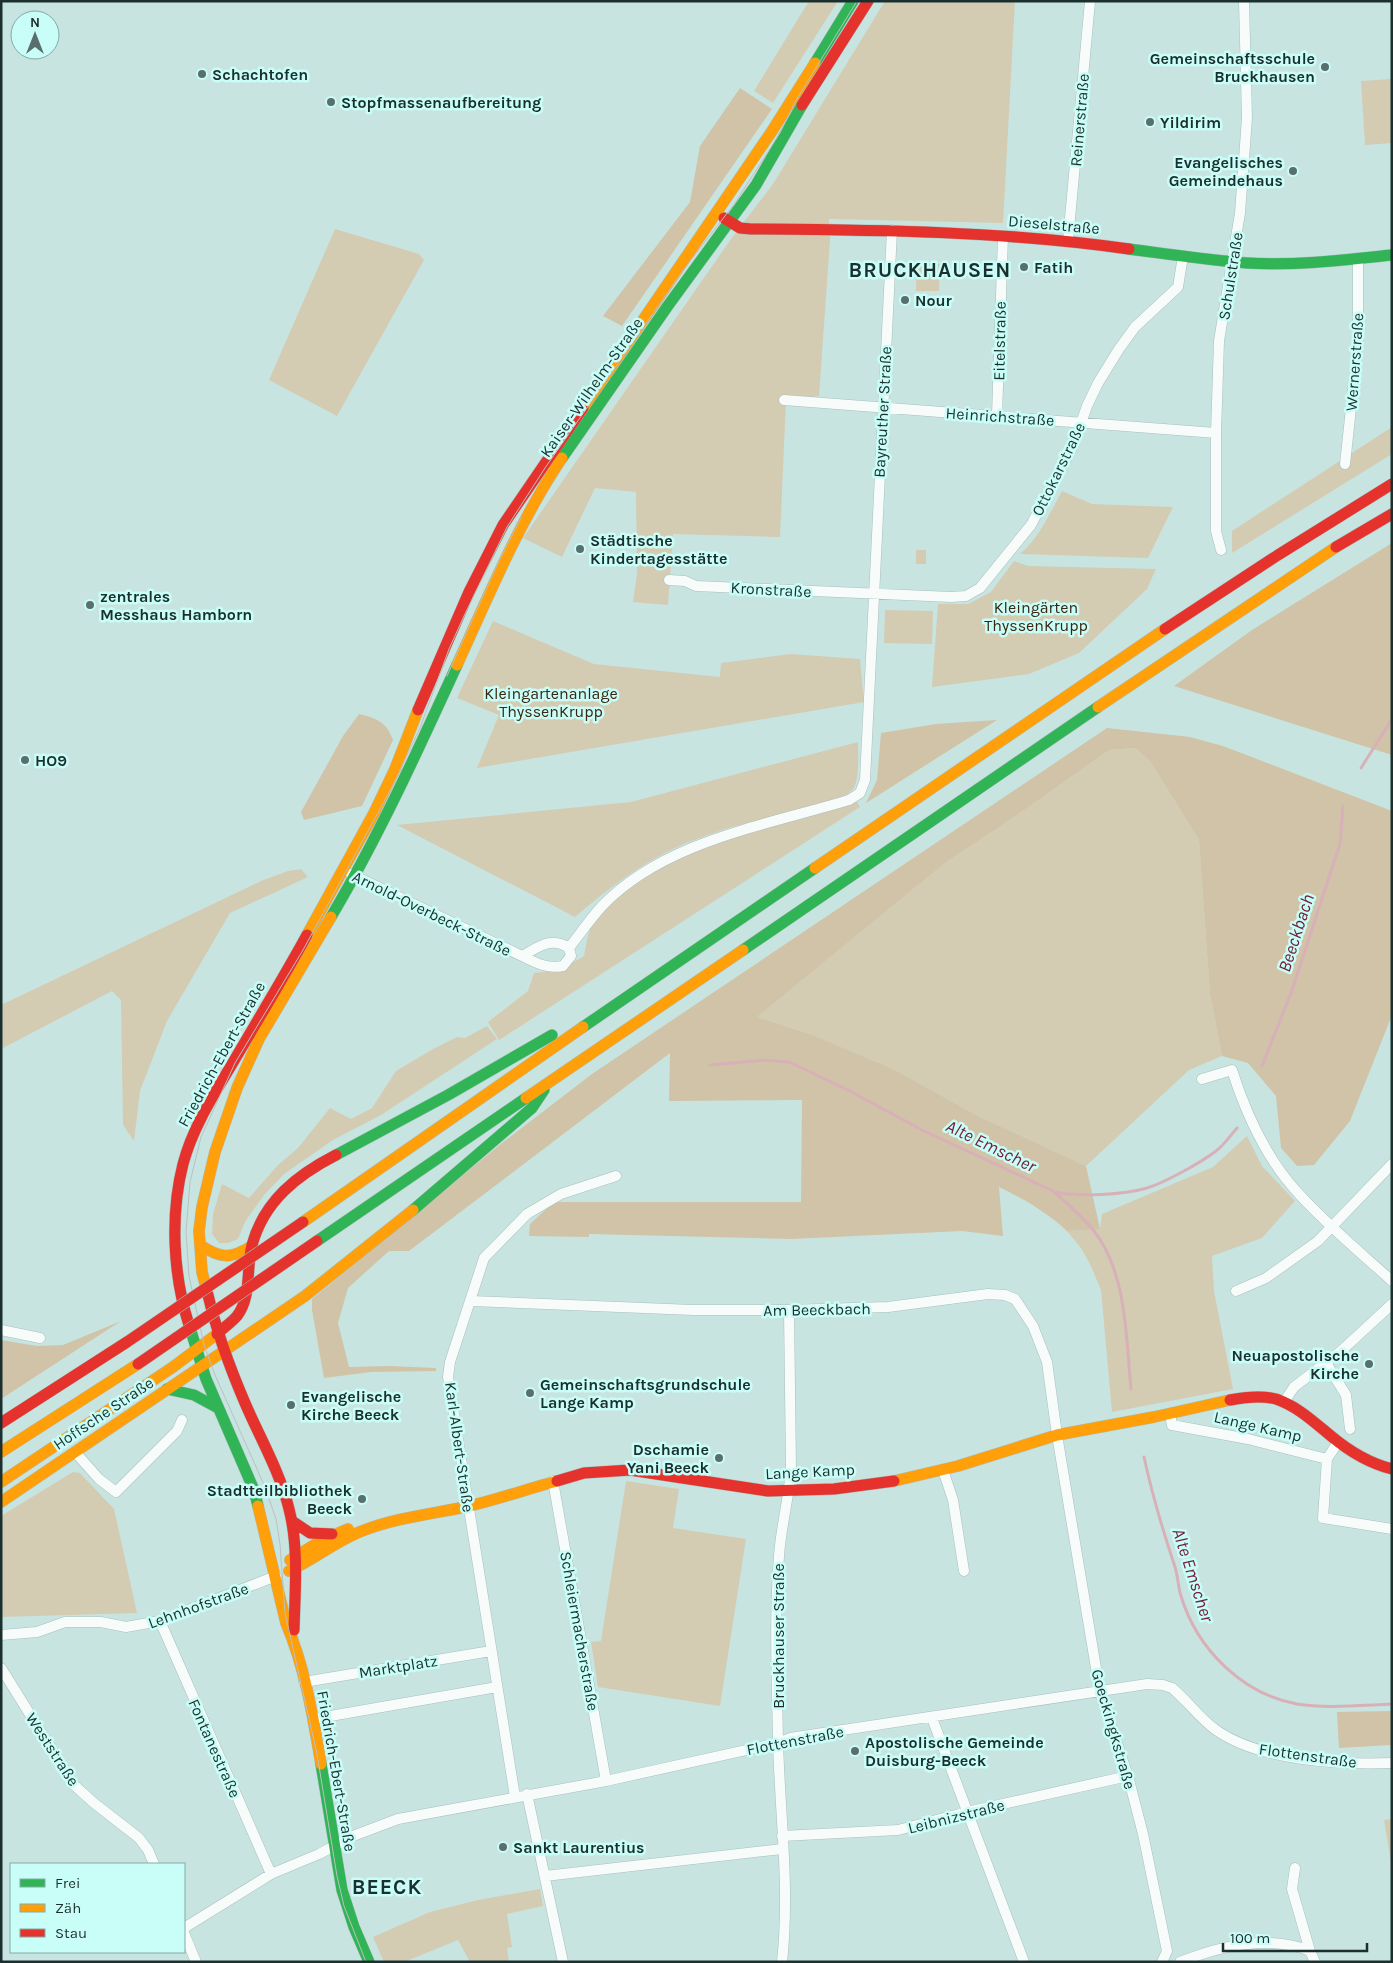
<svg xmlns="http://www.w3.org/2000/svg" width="1393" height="1963" font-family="Karla,sans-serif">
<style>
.green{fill:#d4cbb3}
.forest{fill:#d0c3a7}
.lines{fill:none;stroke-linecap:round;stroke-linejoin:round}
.stream{stroke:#d8b1b8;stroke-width:3}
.street-casing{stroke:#a9bfbd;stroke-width:11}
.fast-casing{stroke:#a9bfbd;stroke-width:12}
.slow-casing{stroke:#a9bfbd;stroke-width:12}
.jam-casing{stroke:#a9bfbd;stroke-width:12}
.street{stroke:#f7fbfa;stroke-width:10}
.fast{stroke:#30b455;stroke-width:11}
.slow{stroke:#ff9f0a;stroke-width:11}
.jam{stroke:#e5322d;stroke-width:11}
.tram{stroke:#bac1c1;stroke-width:1}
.jam-bridge-casing{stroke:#a9bfbd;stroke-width:12;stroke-linecap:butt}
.jam-bridge{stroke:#e5322d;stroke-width:11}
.poi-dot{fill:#586f6d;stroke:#c9fdf7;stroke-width:2}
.labels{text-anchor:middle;stroke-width:5;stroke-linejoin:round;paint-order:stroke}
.poi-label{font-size:16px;font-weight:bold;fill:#1b302e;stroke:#c9fdf7;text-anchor:start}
.street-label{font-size:16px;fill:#1b302e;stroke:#c9fdf7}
.park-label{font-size:16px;fill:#3a2610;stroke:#c9fdf7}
.water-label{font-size:18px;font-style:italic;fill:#701f36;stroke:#c9fdf7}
.district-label{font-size:21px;font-weight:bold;letter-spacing:1px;fill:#1b302e;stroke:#c9fdf7}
</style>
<rect width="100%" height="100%" fill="#c8e4e1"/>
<!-- green -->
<path class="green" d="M809 1H838L773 103 754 91Z
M885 1H1015L1003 223 829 219 830 240 819 396 786 400 780 537 673 534 668 605 633 602 637 574 636 492 595 488 562 557 523 538 731 239 773 184Z
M1392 79V143L1365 145 1361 81Z
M335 229 419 254 424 260 337 416 269 380Z
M917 263 940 264 939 291H916Z
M1392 427V454L1232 553V531Z
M1062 491 1092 504 1173 507 1148 558 1020 554C1039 538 1050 513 1062 491Z
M916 550H926V564H916Z
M1014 561 1028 566 1156 569 1147 589 1079 653 1029 674 932 687 938 604H968L991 592Z
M885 610 933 611 932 644 884 643Z
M493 621 594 664 720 677 721 663 790 654 860 659 864 702 477 768 499 715 457 698Z
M858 742C858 754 860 782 852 790 837 807 751 820 725 829 706 836 683 843 665 853 632 870 603 893 575 917L397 825 631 802Z
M1135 748 1150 761 1199 840 1210 994 1222 1056 1189 1070 1086 1166 978 1116 893 1069 813 1035 757 1017 945 863 1010 820 1109 750Z
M857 802 860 807 499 1040 488 1022 528 991 534 973C556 971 565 968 584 956 586 947 587 935 591 927 599 914 611 904 623 894 688 840 778 824 857 802Z
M301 869 308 877 230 913 167 1021 140 1091 134 1141 123 1125 121 1000 112 991 1 1049V1005L261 881 288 871Z
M487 1026 497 1039 381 1115 333 1140 284 1174 264 1195 245 1222 238 1239 228 1243H219L212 1234 213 1214 222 1184 249 1198 278 1165 298 1148 330 1108 351 1119 372 1108 396 1071 433 1049 457 1037 465 1038Z
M1247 1136 1262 1166 1295 1201 1262 1238 1212 1256 1214 1291 1233 1389 1112 1412 1101 1290 1090 1264 1081 1248 1067 1231 1100 1229 1102 1214 1213 1167Z
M73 1472 80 1473 114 1509 137 1613 1 1617V1516Z
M626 1481 679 1489 673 1528 746 1539 720 1706 598 1687 591 1642 601 1641Z
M1392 1819V1868L1384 1820Z
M540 1889 543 1906 507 1914 512 1947 507 1948 509 1962H470L458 1940 404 1962H384L373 1937 430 1912 478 1900Z"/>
<!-- forest -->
<path class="forest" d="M740 88 772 109 622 326 603 316 690 202 700 146Z
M1392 543V755L1174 686 1252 630Z
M359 714C376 718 387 722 393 740L362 806 304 820 301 812 343 736Z
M997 720 866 803 877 780 881 733 936 724Z
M1107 728 1190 737 1223 746 1392 811V1015L1350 1121 1314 1165 1297 1166 1281 1148 1276 1096 1248 1063 1222 1056 1210 994 1199 840 1150 761 1135 748 1109 750 1010 820 945 863 757 1017 813 1035 893 1069 978 1116 1086 1166 1100 1229 1067 1231C1046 1212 1024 1199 999 1187L1003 1236 962 1231 791 1239 589 1234V1237L529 1236 530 1224 554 1202H801L802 1100 669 1101 670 1053 409 1251H389L348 1288 338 1323 349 1367 390 1366 436 1368V1371L371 1372 324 1378 312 1310V1299L502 1143 592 1074Z
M121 1321 1 1399V1340L37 1346 63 1345Z
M1392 1711V1745L1339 1748 1337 1712Z"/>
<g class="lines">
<!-- stream -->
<path class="stream" d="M1361 768 1392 719
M710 1065 764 1060 789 1062 848 1090 922 1130 1053 1191C1067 1203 1082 1216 1094 1231 1127 1273 1126 1338 1131 1389
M1262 1066 1291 993 1340 844 1343 806
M1055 1192C1079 1197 1123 1195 1147 1188 1164 1183 1202 1162 1216 1151 1224 1145 1230 1136 1237 1128
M1144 1457C1152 1494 1163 1531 1175 1567 1178 1576 1178 1587 1181 1596 1197 1649 1242 1694 1297 1704 1325 1709 1364 1705 1392 1704"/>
<!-- street casing -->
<g class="street-casing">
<path id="street" d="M1068 240 1090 1
M784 400 1216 433
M997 416 1003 236
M1345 464 1358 343V260
M1221 550 1216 531V433L1219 341 1240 213 1247 118 1244 1
M669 580 685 581 696 586 951 597 966 596 980 588 1031 525 1073 446 1087 406 1098 383 1119 349 1135 327 1178 287 1183 256
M351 874 355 876 522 956C536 963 547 969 563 966L571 956 569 948C551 936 539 947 522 956
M569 948C580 934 590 919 602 906 664 841 767 825 849 800L860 793 865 780 892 230
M1202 1079 1232 1070C1246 1114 1267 1160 1299 1194 1327 1225 1361 1253 1392 1281
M1236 1291 1266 1278 1318 1241 1392 1164
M471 1301 693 1310H789L888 1307 988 1294 1005 1295 1015 1299 1033 1326 1047 1362 1057 1435 1100 1692 1128 1776 1143 1834 1167 1951 1162 1962
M1 1330 40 1338
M1326 1363 1346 1395 1350 1429
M1284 1402 1294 1387 1341 1351 1392 1304
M1170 1414 1172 1425 1248 1439 1327 1459 1338 1442
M75 1452 99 1479 116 1492 177 1431 182 1420
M1327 1459 1323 1518 1392 1529
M943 1470 953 1500 964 1571
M553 1481 606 1781
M160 1621 271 1874
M1 1635 37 1632 65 1622H101L126 1627 160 1621 276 1576
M1 1668 74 1785 94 1803 139 1838 148 1850 154 1864
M304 1682 491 1651
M932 1718 1024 1962
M313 1719 497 1687
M527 1794 563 1962
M515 1797 448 1377 450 1362 484 1258 527 1214 561 1194 616 1176
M782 1836 898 1830 967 1812 1128 1776
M1295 1868 1292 1889 1310 1951 1315 1962
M545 1876 782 1849
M184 1928 271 1874 319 1854 353 1836 398 1819 606 1781 778 1743 790 1738 1147 1684 1163 1685 1172 1688C1188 1701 1199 1718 1216 1730 1260 1761 1340 1765 1392 1763
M184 1933 196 1962
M782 1962C790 1889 780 1815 778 1742 777 1680 774 1617 779 1556 781 1526 789 1498 791 1469L789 1310
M1180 1962C1220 1946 1269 1935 1310 1951"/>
</g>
<!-- fast casing -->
<g class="fast-casing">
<path id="fast" d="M815 63 853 1
M1129 249C1168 254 1208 260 1247 263 1296 266 1344 260 1392 255
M562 458 667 307 756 185 802 105
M331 917C379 836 418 750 457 665
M743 950 1098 707
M583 1027 815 868
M336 1155 448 1095 552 1035
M413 1210 532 1108 544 1090
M317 1241 526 1098
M189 1325 206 1379 254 1490 258 1506
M167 1389 194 1395 218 1408
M321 1764 342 1890 354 1927 369 1962"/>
</g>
<!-- slow casing -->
<g class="slow-casing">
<path id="slow" d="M583 408 772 131 815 63
M457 665C489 595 519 522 562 458
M1098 707 1336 547
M815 868 1165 629
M307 935 373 815 395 769 418 710
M526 1098 743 950
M303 1222 583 1027
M200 1245C221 1259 231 1259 252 1246
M208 1295 202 1272 199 1231 202 1207 215 1152 237 1088 259 1039 331 917
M224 1351 305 1296 413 1210
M1 1452 138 1364
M894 1481 958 1466 1057 1435 1154 1417 1230 1400
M1 1482 173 1367 217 1334
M1 1502 224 1351
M258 1506 286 1623C305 1667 313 1717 321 1764
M290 1560 322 1540 348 1529
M289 1571C315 1559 336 1541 362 1531 395 1518 431 1514 465 1507 496 1500 527 1489 557 1481"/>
</g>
<!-- jam casing -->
<g class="jam-casing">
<path id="jam" d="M802 105 868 1
M724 218 740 228 751 229C877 230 1004 231 1129 249
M1336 547 1392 514
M1165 629 1278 555 1392 484
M418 710 469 592 503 525 583 408
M208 1295C217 1333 230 1368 245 1403 260 1438 280 1472 289 1509 299 1548 295 1590 294 1630
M189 1325C173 1275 170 1215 183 1164 193 1126 215 1093 235 1059 259 1018 284 977 307 935
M217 1334C223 1328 231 1323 237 1316 252 1297 246 1267 252 1245 264 1201 297 1175 336 1155
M1230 1400C1245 1397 1261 1395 1276 1399 1297 1406 1314 1422 1331 1436 1349 1451 1368 1463 1392 1469
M1 1423 127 1342
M557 1481 584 1473 630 1470 768 1491 834 1489 894 1481
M292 1521 310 1533 332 1534"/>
</g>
<!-- street -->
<use href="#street" class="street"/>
<!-- fast -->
<use href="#fast" class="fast"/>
<!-- slow -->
<use href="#slow" class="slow"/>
<!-- jam -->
<use href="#jam" class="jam"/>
<!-- tram -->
<path class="tram" d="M447 676 499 561 521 518
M366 1962 344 1906 337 1876 317 1754 285 1613 280 1544 276 1519 265 1487 215 1375 204 1345 189 1276 186 1232 190 1182 194 1166 201 1137 235 1063 303 950 392 787 420 728 449 649 464 616 507 527 545 468 684 269 735 203 780 133 795 102 857 1"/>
<!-- jam-bridge casing -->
<g class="jam-bridge-casing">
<path id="jam-bridge" d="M127 1342 303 1222
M138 1364 317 1241"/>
</g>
<!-- jam-bridge -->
<use href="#jam-bridge" class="jam-bridge"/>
</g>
<!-- markers -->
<g class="poi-dot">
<circle cx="1325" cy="67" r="5"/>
<circle cx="202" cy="74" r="5"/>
<circle cx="331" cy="102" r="5"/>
<circle cx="1150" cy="122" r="5"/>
<circle cx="1293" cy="171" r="5"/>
<circle cx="1024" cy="267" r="5"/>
<circle cx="905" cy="300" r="5"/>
<circle cx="580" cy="549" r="5"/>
<circle cx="90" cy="605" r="5"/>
<circle cx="25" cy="760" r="5"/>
<circle cx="1369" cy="1364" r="5"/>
<circle cx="530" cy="1393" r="5"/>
<circle cx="291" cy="1405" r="5"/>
<circle cx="719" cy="1458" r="5"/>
<circle cx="362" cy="1499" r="5"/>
<circle cx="855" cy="1751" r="5"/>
<circle cx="503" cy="1847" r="5"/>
</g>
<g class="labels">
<!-- poi labels -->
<g class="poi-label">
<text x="1315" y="64" text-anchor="end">Gemeinschaftsschule<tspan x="1315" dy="18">Bruckhausen</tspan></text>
<text x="212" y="80">Schachtofen</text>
<text x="341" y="108">Stopfmassenaufbereitung</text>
<text x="1160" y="128">Yildirim</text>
<text x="1283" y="168" text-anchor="end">Evangelisches<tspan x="1283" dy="18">Gemeindehaus</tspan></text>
<text x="1034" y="273">Fatih</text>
<text x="915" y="306">Nour</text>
<text x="590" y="546">Städtische<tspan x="590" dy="18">Kindertagesstätte</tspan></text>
<text x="100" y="602">zentrales<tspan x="100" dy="18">Messhaus Hamborn</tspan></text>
<text x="35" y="766">HO9</text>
<text x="1359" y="1361" text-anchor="end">Neuapostolische<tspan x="1359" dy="18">Kirche</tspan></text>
<text x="540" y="1390">Gemeinschaftsgrundschule<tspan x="540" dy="18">Lange Kamp</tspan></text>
<text x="301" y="1402">Evangelische<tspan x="301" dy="18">Kirche Beeck</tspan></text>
<text x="709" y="1455" text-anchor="end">Dschamie<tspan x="709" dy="18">Yani Beeck</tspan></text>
<text x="352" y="1496" text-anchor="end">Stadtteilbibliothek<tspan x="352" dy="18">Beeck</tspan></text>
<text x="865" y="1748">Apostolische Gemeinde<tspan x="865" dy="18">Duisburg-Beeck</tspan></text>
<text x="513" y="1853">Sankt Laurentius</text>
</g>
<!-- street labels -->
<g class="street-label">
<text transform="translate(1079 120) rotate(-85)" y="6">Reinerstraße</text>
<text transform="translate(1054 224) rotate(5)" y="6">Dieselstraße</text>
<text transform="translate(1230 276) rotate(-81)" y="6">Schulstraße</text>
<text transform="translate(999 341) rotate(-89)" y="6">Eitelstraße</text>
<text transform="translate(1354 362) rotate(-86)" y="6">Wernerstraße</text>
<text transform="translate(591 387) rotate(-55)" y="6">Kaiser-Wilhelm-Straße</text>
<text transform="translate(882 412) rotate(-87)" y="6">Bayreuther Straße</text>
<text transform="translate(1000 416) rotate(4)" y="6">Heinrichstraße</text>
<text transform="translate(1058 469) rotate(-64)" y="6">Ottokarstraße</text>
<text transform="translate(771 589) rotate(3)" y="6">Kronstraße</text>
<text transform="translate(432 913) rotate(26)" y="6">Arnold-Overbeck-Straße</text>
<text transform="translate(221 1054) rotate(-61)" y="6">Friedrich-Ebert-Straße</text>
<text transform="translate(817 1309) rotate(-1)" y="6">Am Beeckbach</text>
<text transform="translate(103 1413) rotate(-34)" y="6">Hoffsche Straße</text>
<text transform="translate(1258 1426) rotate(13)" y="6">Lange Kamp</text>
<text transform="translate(460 1447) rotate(82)" y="6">Karl-Albert-Straße</text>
<text transform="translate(810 1471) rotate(-3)" y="6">Lange Kamp</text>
<text transform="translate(198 1605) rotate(-20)" y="6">Lehnhofstraße</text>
<text transform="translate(580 1631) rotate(80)" y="6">Schleiermacherstraße</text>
<text transform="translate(778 1636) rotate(-90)" y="6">Bruckhauser Straße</text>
<text transform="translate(398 1666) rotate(-9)" y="6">Marktplatz</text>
<text transform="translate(1114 1729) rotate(74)" y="6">Goeckingkstraße</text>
<text transform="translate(795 1740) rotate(-11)" y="6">Flottenstraße</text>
<text transform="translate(215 1748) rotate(66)" y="6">Fontanestraße</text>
<text transform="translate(53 1749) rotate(57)" y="6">Weststraße</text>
<text transform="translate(1308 1755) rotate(8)" y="6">Flottenstraße</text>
<text transform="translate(337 1771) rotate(80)" y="6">Friedrich-Ebert-Straße</text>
<text transform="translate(956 1816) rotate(-14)" y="6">Leibnizstraße</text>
</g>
<!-- park labels -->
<g class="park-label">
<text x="1036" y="613">Kleingärten<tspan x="1036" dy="18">ThyssenKrupp</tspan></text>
<text x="551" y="699">Kleingartenanlage<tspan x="551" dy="18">ThyssenKrupp</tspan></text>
</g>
<!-- water labels -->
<g class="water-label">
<text transform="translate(1296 933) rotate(-72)" y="6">Beeckbach</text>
<text transform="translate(991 1146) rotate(26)" y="6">Alte Emscher</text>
<text transform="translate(1193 1575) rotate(72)" y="6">Alte Emscher</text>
</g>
<!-- district labels -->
<g class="district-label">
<text x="930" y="277">BRUCKHAUSEN</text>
<text x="387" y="1894">BEECK</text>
</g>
</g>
<!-- border -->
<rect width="1393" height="1963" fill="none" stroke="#1b302e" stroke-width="5"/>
<!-- legend -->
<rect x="10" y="1863" width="175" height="90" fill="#c9fdf7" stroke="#83aba7"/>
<rect x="20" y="1879" width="25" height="8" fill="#30b455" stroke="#83aba7"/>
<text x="55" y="1888" font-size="15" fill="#1b302e">Frei</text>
<rect x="20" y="1904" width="25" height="8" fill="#ff9f0a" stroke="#83aba7"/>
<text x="55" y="1913" font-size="15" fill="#1b302e">Zäh</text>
<rect x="20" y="1929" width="25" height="8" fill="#e5322d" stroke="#83aba7"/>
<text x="55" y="1938" font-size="15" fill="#1b302e">Stau</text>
<!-- north arrow -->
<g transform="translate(35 35)"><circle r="24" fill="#c9fdf7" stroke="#83aba7"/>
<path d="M0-4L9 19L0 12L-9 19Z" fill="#586f6d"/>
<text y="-8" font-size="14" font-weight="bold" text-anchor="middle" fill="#1b302e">N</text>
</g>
<!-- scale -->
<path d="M1223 1943v8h144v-8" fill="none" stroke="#1b302e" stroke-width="2.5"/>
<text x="1230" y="1943" font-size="15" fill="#1b302e" stroke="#c9fdf7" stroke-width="4" paint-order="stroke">100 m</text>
</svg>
